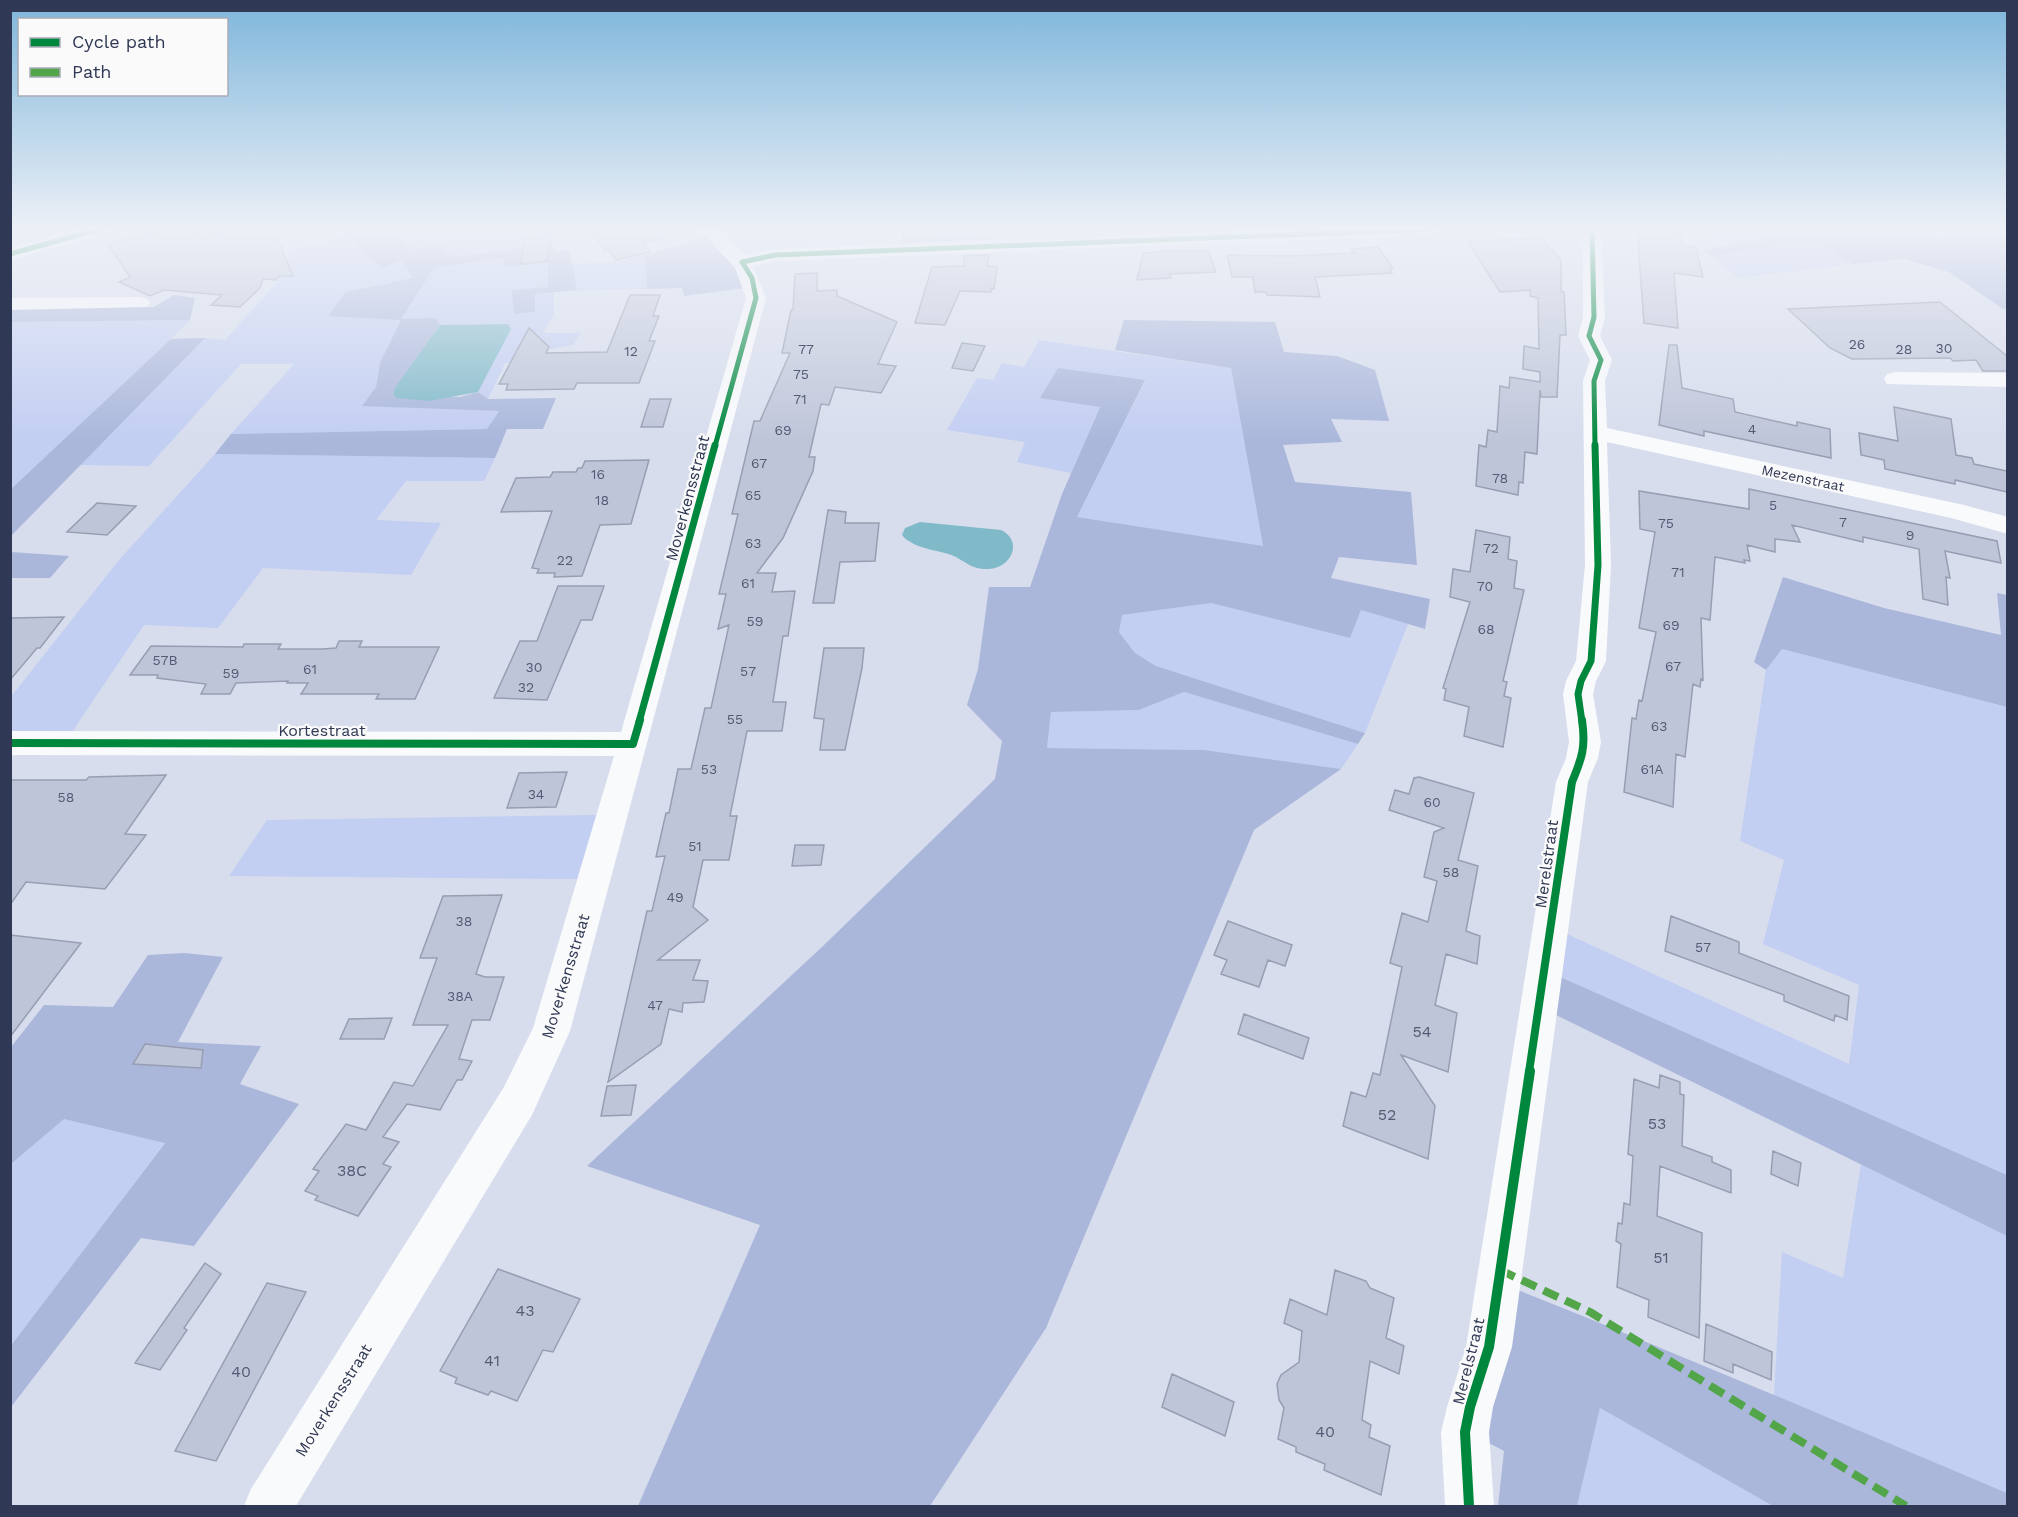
<svg xmlns="http://www.w3.org/2000/svg" width="2018" height="1517" font-family="'Work Sans',sans-serif">
<style>
.green{fill:#c2cef2}
.forest{fill:#aab7db}
.water{fill:#80b9c8}
.building{fill:#bfc5d9;stroke:#989eb1;stroke-width:1.5}
.lines{fill:none;stroke-linecap:round;stroke-linejoin:round}
.minor{fill:#f9fafc;fill-rule:evenodd}
.quiet{stroke:#52a649;stroke-width:8;stroke-dasharray:16 8;stroke-linecap:butt}
.cycleway-far3-casing{stroke:#fafafa;stroke-width:8}
.cycleway-far2-casing{stroke:#fafafa;stroke-width:10}
.cycleway-far1-casing{stroke:#fafafa;stroke-width:12}
.cycleway-casing{stroke:#fafafa;stroke-width:14}
.cycleway-far3{stroke:#00873e;stroke-width:5}
.cycleway-far2{stroke:#00873e;stroke-width:7}
.cycleway-far1{stroke:#00873e;stroke-width:8}
.cycleway{stroke:#00873e;stroke-width:10}
.labels{text-anchor:middle;stroke-width:4.5;stroke-linejoin:round;paint-order:stroke}
.number-label{font-size:14px;fill:#535b75}
.far-street-label{font-size:14px;fill:#2f3854;stroke:#fafafa}
.street-label{font-size:16px;fill:#2f3854;stroke:#fafafa}
.near-number-label{font-size:16px;fill:#535b75}
</style>
<rect width="100%" height="100%" fill="#d7dded"/>
<!-- green -->
<path class="green" d="M377 229H521L533 245 512 250 453 257 438 244 413 251 394 234 382 237Z
M1703 229H1773L1783 235 1729 245 1711 230Z
M1921 229H1983L1941 241Z
M346 236 382 268 401 261 413 278 346 292 329 316 401 319 434 268 504 258 506 267 548 263V287L534 294 554 292V315L543 333H580L573 345 547 350 542 362 505 363 488 399 478 392 511 329 508 324 440 325 436 318 380 363 376 387 363 405 499 410 488 429 231 434 294 364H241L149 466 80 465 205 338 225 340 282 277 288 251Z
M1814 240 1853 264 1738 278 1711 256Z
M645 255 647 289 577 290 572 264 619 261Z
M190 320 171 339 11 489V322Z
M1039 340 1231 368 1263 547 1077 517 1145 381 1100 406 1071 473 1017 462 1025 442 947 430 977 378 993 380 1002 363 1024 367Z
M215 454 495 458 484 481H406L376 520 441 523 411 575 263 568 218 628 144 625 70 735H11L10 698 119 560Z
M1211 603 1350 638 1361 610 1408 624 1365 733 1156 666 1135 653 1119 632 1122 615Z
M1782 649 2007 707V1175L1558 976 1567 934 1849 1064 1859 985 1763 944 1784 860 1740 841 1766 670Z
M1184 692 1358 744 1341 769 1204 750 1047 748 1051 712 1139 710Z
M596 815 577 879 229 876 267 820Z
M64 1119 165 1142 11 1347V1164Z
M1861 1164 2007 1236V1493L1774 1396 1782 1252 1843 1278Z
M1600 1408 1773 1506H1577Z"/>
<!-- forest -->
<path class="forest" d="M346 229H377L382 237 394 233 413 251 438 244 453 257 512 250 549 241 556 252 569 249 577 290 535 294V312L514 314 512 290 548 287V263L505 267 503 258 434 268 401 319 436 318 440 325 393 393 460 397 478 392 488 399 556 398 543 429H507L495 458 215 454 231 434 487 429 499 411 362 406 376 387 380 363 401 320 328 316 346 292 413 278 401 261 382 268 346 236Z
M1773 229H1921L1941 241 1983 229H2007V308L2003 309 1949 272 1904 259 1853 264 1814 240 1711 256 1702 250 1782 235Z
M708 237 740 273 744 288 684 296 682 288 647 289 645 255Z
M174 295 195 298 190 320 11 322 10 306 154 307Z
M1124 320 1275 322 1284 352 1337 356 1375 370 1389 421 1331 419 1342 442 1283 445 1295 482 1411 492 1417 565 1339 557 1331 578 1430 599 1425 629 1361 610 1350 638 1211 603 1122 615 1119 632 1135 653 1156 666 1365 733 1358 744 1184 692 1139 710 1051 712 1047 748 1204 750 1341 769 1254 830 1046 1328 930 1506H638L760 1225 587 1166 823 946 995 779 1002 741 967 705 978 669 989 587H1030L1062 494 1100 407 1040 398 1058 368 1145 380 1077 517 1263 546 1231 368 1115 350Z
M205 338 11 536V489L171 339Z
M11 552 69 556 50 578H11Z
M1783 577 1884 608 2001 635 1997 593 2007 595V707L1782 649 1766 670 1754 662Z
M184 953 223 957 178 1042 261 1046 240 1084 299 1104 194 1246 141 1238 11 1407 10 1347 165 1143 64 1119 11 1164V1047L44 1005 113 1007 148 955Z
M1558 976 2007 1175V1236L1556 1015Z
M1513 1288C1679 1354 1843 1424 2007 1493V1506H1773L1600 1408 1577 1506H1498L1504 1451 1485 1441Z"/>
<!-- water -->
<path class="water" d="M508 324 511 329 478 392 429 401 396 398 393 393 397 385 440 325Z
M920 522 1001 530C1024 541 1011 569 988 569 973 570 966 562 954 556 940 550 921 550 909 541 906 540 904 537 902 535L905 528Z"/>
<!-- building -->
<path class="building" d="M165 229H197L202 237 236 229H273L293 276H280L276 280 263 279 260 288 240 307 211 305 222 295 164 290 150 296 119 282 130 277 108 244Z
M590 229H662L663 238 643 243 650 252 616 260 609 250 605 251Z
M904 229H994L992 238 903 242Z
M1637 229 1680 232 1682 245 1696 247 1703 277 1674 273 1678 328 1644 323Z
M553 231 547 261 521 264 525 239Z
M1542 238 1561 260V291L1564 292 1566 335H1560L1557 397H1541L1540 390 1537 454 1525 452 1523 483 1519 482 1518 495 1476 486 1479 445 1486 447 1488 430 1497 432 1500 386 1509 388 1510 377 1540 382V372L1523 369 1524 346 1539 349 1538 298 1530 296V290L1500 292 1468 242Z
M1378 247 1393 268H1389L1392 273 1315 277 1320 297 1267 295 1266 292H1255L1253 277H1232L1227 255 1291 256 1354 253 1351 249Z
M1169 251H1208L1216 272 1169 274 1171 278 1137 280 1143 253Z
M989 255 987 266 997 267 994 289 991 288V292L960 291 945 325 915 323 932 267 964 266V256Z
M817 273V291L837 290V296L897 322 878 364 896 366 881 393 835 387 829 405 821 404 809 457H815L813 471 783 538 757 573H776L772 592 795 591 788 636H783L773 702H786L782 731H747L730 816H737L729 860H703L693 907 708 920 658 960H700L693 980 708 981 704 1002 683 1003 682 1012 669 1009 661 1044 608 1082 647 911H652L665 856 656 857 666 813H669L678 769H691L705 708H711L729 625 718 629 726 594H719L738 514H732L754 421H760L790 353H782L791 310H793L795 274Z
M630 295H660L653 316H659L649 341H655L639 383H577L574 389 506 390 508 384H499L529 328 549 347 546 353 607 352Z
M1940 302 2007 356V371H1983L1976 360 1953 361 1950 358 1852 359 1830 348 1788 309Z
M962 343 985 346 973 371 952 368Z
M1669 345H1677L1682 388 1733 399 1735 412 1797 426V422L1830 429 1831 458 1704 431V436L1659 425Z
M650 399H671L663 427H641Z
M1894 407 1951 419 1956 455 1972 458 1974 464 2007 471V492L1955 480V484L1885 469 1884 460 1861 455 1859 433 1898 441Z
M649 460 631 524 600 525 582 576 554 577 555 573H537L539 569 532 568 552 511 501 512 516 478 550 477 553 472H576L578 468H582L585 461Z
M1749 489 1997 541 2001 563 1945 551 1950 578 1946 577 1948 605 1923 599 1919 549 1863 537V542L1792 525 1800 542 1775 539V552L1747 545 1750 561 1744 560 1745 563 1715 557 1710 620 1701 618 1703 680 1701 679 1700 687 1693 684 1685 757 1676 754 1673 807 1624 792 1632 718 1636 719 1639 700 1642 701 1656 632 1639 628 1655 532 1640 529 1639 491 1749 509Z
M97 503 136 506 107 535 67 532Z
M828 510 846 512 845 523H879L875 561 840 562 834 603H813Z
M1476 530 1510 537 1508 559 1517 561 1514 588 1524 590 1503 681 1507 682 1504 696 1511 698 1503 747 1464 736 1469 707 1444 700 1446 689 1443 688 1470 602 1450 597 1453 569 1470 572Z
M558 586H604L592 620H581L547 700 494 698 520 641H537Z
M64 617 40 648H37L10 680V618Z
M339 641H362L359 647H439L415 699H376L379 694H301L308 683H287L288 681 236 683 230 694H201L206 684 157 678 158 675H130L151 646 243 647 244 644H281L278 649H323L336 648Z
M824 648H864L862 668 845 750H820L824 719 814 718Z
M567 772 556 807 507 808 519 773Z
M166 775 125 834 146 835 105 889 26 882 10 905V780H86L89 777Z
M1419 777 1474 793 1458 860 1478 866 1466 931 1480 936 1477 964 1446 954 1435 1005 1457 1013 1448 1072 1401 1055 1435 1106 1428 1159 1343 1126 1351 1092 1366 1097 1373 1073 1380 1075 1402 967 1390 963 1402 913 1428 922 1437 881 1424 877 1434 832 1444 828 1389 810 1395 790 1409 794 1414 778Z
M795 845H824L821 865 792 866Z
M502 895 476 974 485 977H504L490 1020H472L459 1059 472 1061 462 1080H457L440 1110 407 1104 383 1137 399 1142 383 1164 391 1167 358 1216 315 1200 318 1196 305 1191 319 1171 313 1169 346 1124 366 1130 394 1082 413 1086 448 1025H413L437 958H420L443 896Z
M1671 916 1739 942V953L1849 996 1847 1020 1835 1015 1834 1021 1784 1001V995L1665 951Z
M1228 921 1292 945 1285 966 1268 960 1259 987 1221 974 1227 960 1214 955Z
M10 935 81 943 10 1037Z
M1244 1014 1309 1038 1303 1059 1238 1034Z
M392 1018 384 1039H340L349 1019Z
M145 1044 203 1050 201 1068 133 1064Z
M1660 1075 1680 1082V1094L1684 1095 1682 1146 1712 1157V1162L1731 1170V1193L1660 1166 1657 1216 1702 1233 1699 1338 1648 1317 1649 1300 1617 1287 1621 1244 1616 1241 1618 1223 1622 1224 1624 1203 1630 1205 1633 1156 1628 1154 1634 1079 1659 1088Z
M636 1085 631 1115 601 1116 607 1086Z
M1773 1151 1801 1163 1798 1186 1771 1174Z
M205 1263 221 1274 184 1328 187 1330 160 1370 135 1363Z
M498 1269 580 1299 553 1352 543 1350 517 1401 491 1391 488 1395 455 1383 457 1378 440 1371Z
M1335 1270 1366 1281 1370 1288 1394 1298 1386 1338 1404 1346 1399 1374 1370 1361 1362 1420 1371 1425 1369 1437 1390 1446 1381 1495 1324 1470 1325 1464 1296 1452V1447L1278 1439 1284 1408 1279 1400 1277 1384 1281 1375 1299 1362 1302 1331 1284 1323 1290 1299 1327 1315Z
M267 1283 306 1292 216 1461 175 1451Z
M1706 1324 1772 1352 1771 1380 1733 1364V1373L1704 1361Z
M1172 1374 1234 1402 1225 1436 1162 1407Z"/>
<g class="lines">
<!-- minor -->
<path class="minor" d="M79 229H109L107 233 10 260V248Z
M699 229H719L746 255 775 249 1285 229H1440L1438 233 1431 235 775 261 753 266 766 298 570 1031 532 1115 296 1506H244L251 1489 504 1087 533 1028 614 756 10 755V731L621 732 746 298 735 268Z
M1583 229H1601L1605 317 1600 336 1612 360 1605 381 1607 428 1964 505 2008 517V534L1951 518 1607 442 1611 565 1606 661 1596 681 1593 694 1601 742 1598 758 1588 782 1512 1347 1493 1407 1489 1432 1494 1506H1445L1441 1432 1447 1407 1466 1347 1556 782 1566 758 1569 742 1563 694 1566 681 1576 661 1585 565 1583 381 1590 360 1578 336 1583 317Z
M140 297 147 299 150 303 147 307 10 310V298Z
M1895 372 2008 373V387L1887 384 1884 379 1887 374Z"/>
<!-- quiet -->
<path class="quiet" d="M1500 1270 1590 1312 1906 1506"/>
<!-- cycleway-far3 casing -->
<g class="cycleway-far3-casing">
<path id="cycleway-far3" d="M1592 229 1594 317 1589 336 1601 360 1594 381 1595 446
M10 254 100 229
M715 446 756 298 752 278 742 262 775 255 1431 229"/>
</g>
<!-- cycleway-far2 casing -->
<g class="cycleway-far2-casing">
<path id="cycleway-far2" d="M639 722 715 445
M1582 722 1578 694 1581 681 1591 661 1598 565 1595 445"/>
</g>
<!-- cycleway-far1 casing -->
<g class="cycleway-far1-casing">
<path id="cycleway-far1" d="M10 743 633 744 640 720
M1529 1072 1572 782C1582 758 1586 747 1582 720"/>
</g>
<!-- cycleway casing -->
<g class="cycleway-casing">
<path id="cycleway" d="M1469 1506 1465 1432 1470 1407 1489 1347 1530 1071"/>
</g>
<!-- cycleway-far3 -->
<use href="#cycleway-far3" class="cycleway-far3"/>
<!-- cycleway-far2 -->
<use href="#cycleway-far2" class="cycleway-far2"/>
<!-- cycleway-far1 -->
<use href="#cycleway-far1" class="cycleway-far1"/>
<!-- cycleway -->
<use href="#cycleway" class="cycleway"/>
</g>
<!-- sky -->
<linearGradient id="sky" x2="0" y2="1"><stop stop-color="#7eb6db"/><stop offset="0.52" stop-color="#edf0f7"/><stop offset="1" stop-color="#edf0f7" stop-opacity="0"/></linearGradient>
<rect width="2018" height="441" fill="url(#sky)"/>
<g class="labels">
<!-- number labels -->
<g class="number-label">
<text x="1857" y="349">26</text>
<text x="1944" y="353">30</text>
<text x="806" y="354">77</text>
<text x="1904" y="354">28</text>
<text x="631" y="356">12</text>
<text x="801" y="379">75</text>
<text x="800" y="404">71</text>
<text x="1752" y="434">4</text>
<text x="783" y="435">69</text>
<text x="759" y="468">67</text>
<text x="598" y="479">16</text>
<text x="1500" y="483">78</text>
<text x="753" y="500">65</text>
<text x="602" y="505">18</text>
<text x="1773" y="510">5</text>
<text x="1843" y="527">7</text>
<text x="1666" y="528">75</text>
<text x="1910" y="540">9</text>
<text x="753" y="548">63</text>
<text x="1491" y="553">72</text>
<text x="565" y="565">22</text>
<text x="1678" y="577">71</text>
<text x="748" y="588">61</text>
<text x="1485" y="591">70</text>
<text x="755" y="626">59</text>
<text x="1671" y="630">69</text>
<text x="1486" y="634">68</text>
<text x="165" y="665">57B</text>
<text x="1673" y="671">67</text>
<text x="534" y="672">30</text>
<text x="310" y="674">61</text>
<text x="748" y="676">57</text>
<text x="231" y="678">59</text>
<text x="526" y="692">32</text>
<text x="735" y="724">55</text>
<text x="1659" y="731">63</text>
<text x="709" y="774">53</text>
<text x="1652" y="774">61A</text>
<text x="536" y="799">34</text>
<text x="66" y="802">58</text>
<text x="1432" y="807">60</text>
<text x="695" y="851">51</text>
<text x="1451" y="877">58</text>
<text x="675" y="902">49</text>
<text x="464" y="926">38</text>
<text x="1703" y="952">57</text>
<text x="460" y="1001">38A</text>
<text x="655" y="1010">47</text>
</g>
<!-- far-street labels -->
<g class="far-street-label">
<text transform="translate(1803 478) rotate(12)" y="5">Mezenstraat</text>
</g>
<!-- street labels -->
<g class="street-label">
<text transform="translate(687 498) rotate(-75)" y="6">Moverkensstraat</text>
<text x="322" y="736">Kortestraat</text>
<text transform="translate(1546 864) rotate(-82)" y="6">Merelstraat</text>
<text transform="translate(565 976) rotate(-73)" y="6">Moverkensstraat</text>
<text transform="translate(1468 1361) rotate(-76)" y="6">Merelstraat</text>
<text transform="translate(333 1400) rotate(-58)" y="6">Moverkensstraat</text>
</g>
<!-- near-number labels -->
<g class="near-number-label">
<text x="1422" y="1037">54</text>
<text x="1387" y="1120">52</text>
<text x="1657" y="1129">53</text>
<text x="352" y="1176">38C</text>
<text x="1661" y="1263">51</text>
<text x="525" y="1316">43</text>
<text x="492" y="1366">41</text>
<text x="241" y="1377">40</text>
<text x="1325" y="1437">40</text>
</g>
</g>
<!-- border -->
<rect width="2018" height="1517" fill="none" stroke="#2f3854" stroke-width="24"/>
<!-- legend -->
<rect x="18" y="18" width="210" height="78" fill="#fafafa" stroke="#a9acb8" stroke-width="1.5"/>
<rect x="30" y="38" width="30" height="9" fill="#00873e" stroke="#a9acb8" stroke-width="1.5"/>
<text x="72" y="48" font-size="18" fill="#2f3854">Cycle path</text>
<rect x="30" y="68" width="30" height="9" fill="#52a649" stroke="#a9acb8" stroke-width="1.5"/>
<text x="72" y="78" font-size="18" fill="#2f3854">Path</text>
</svg>
